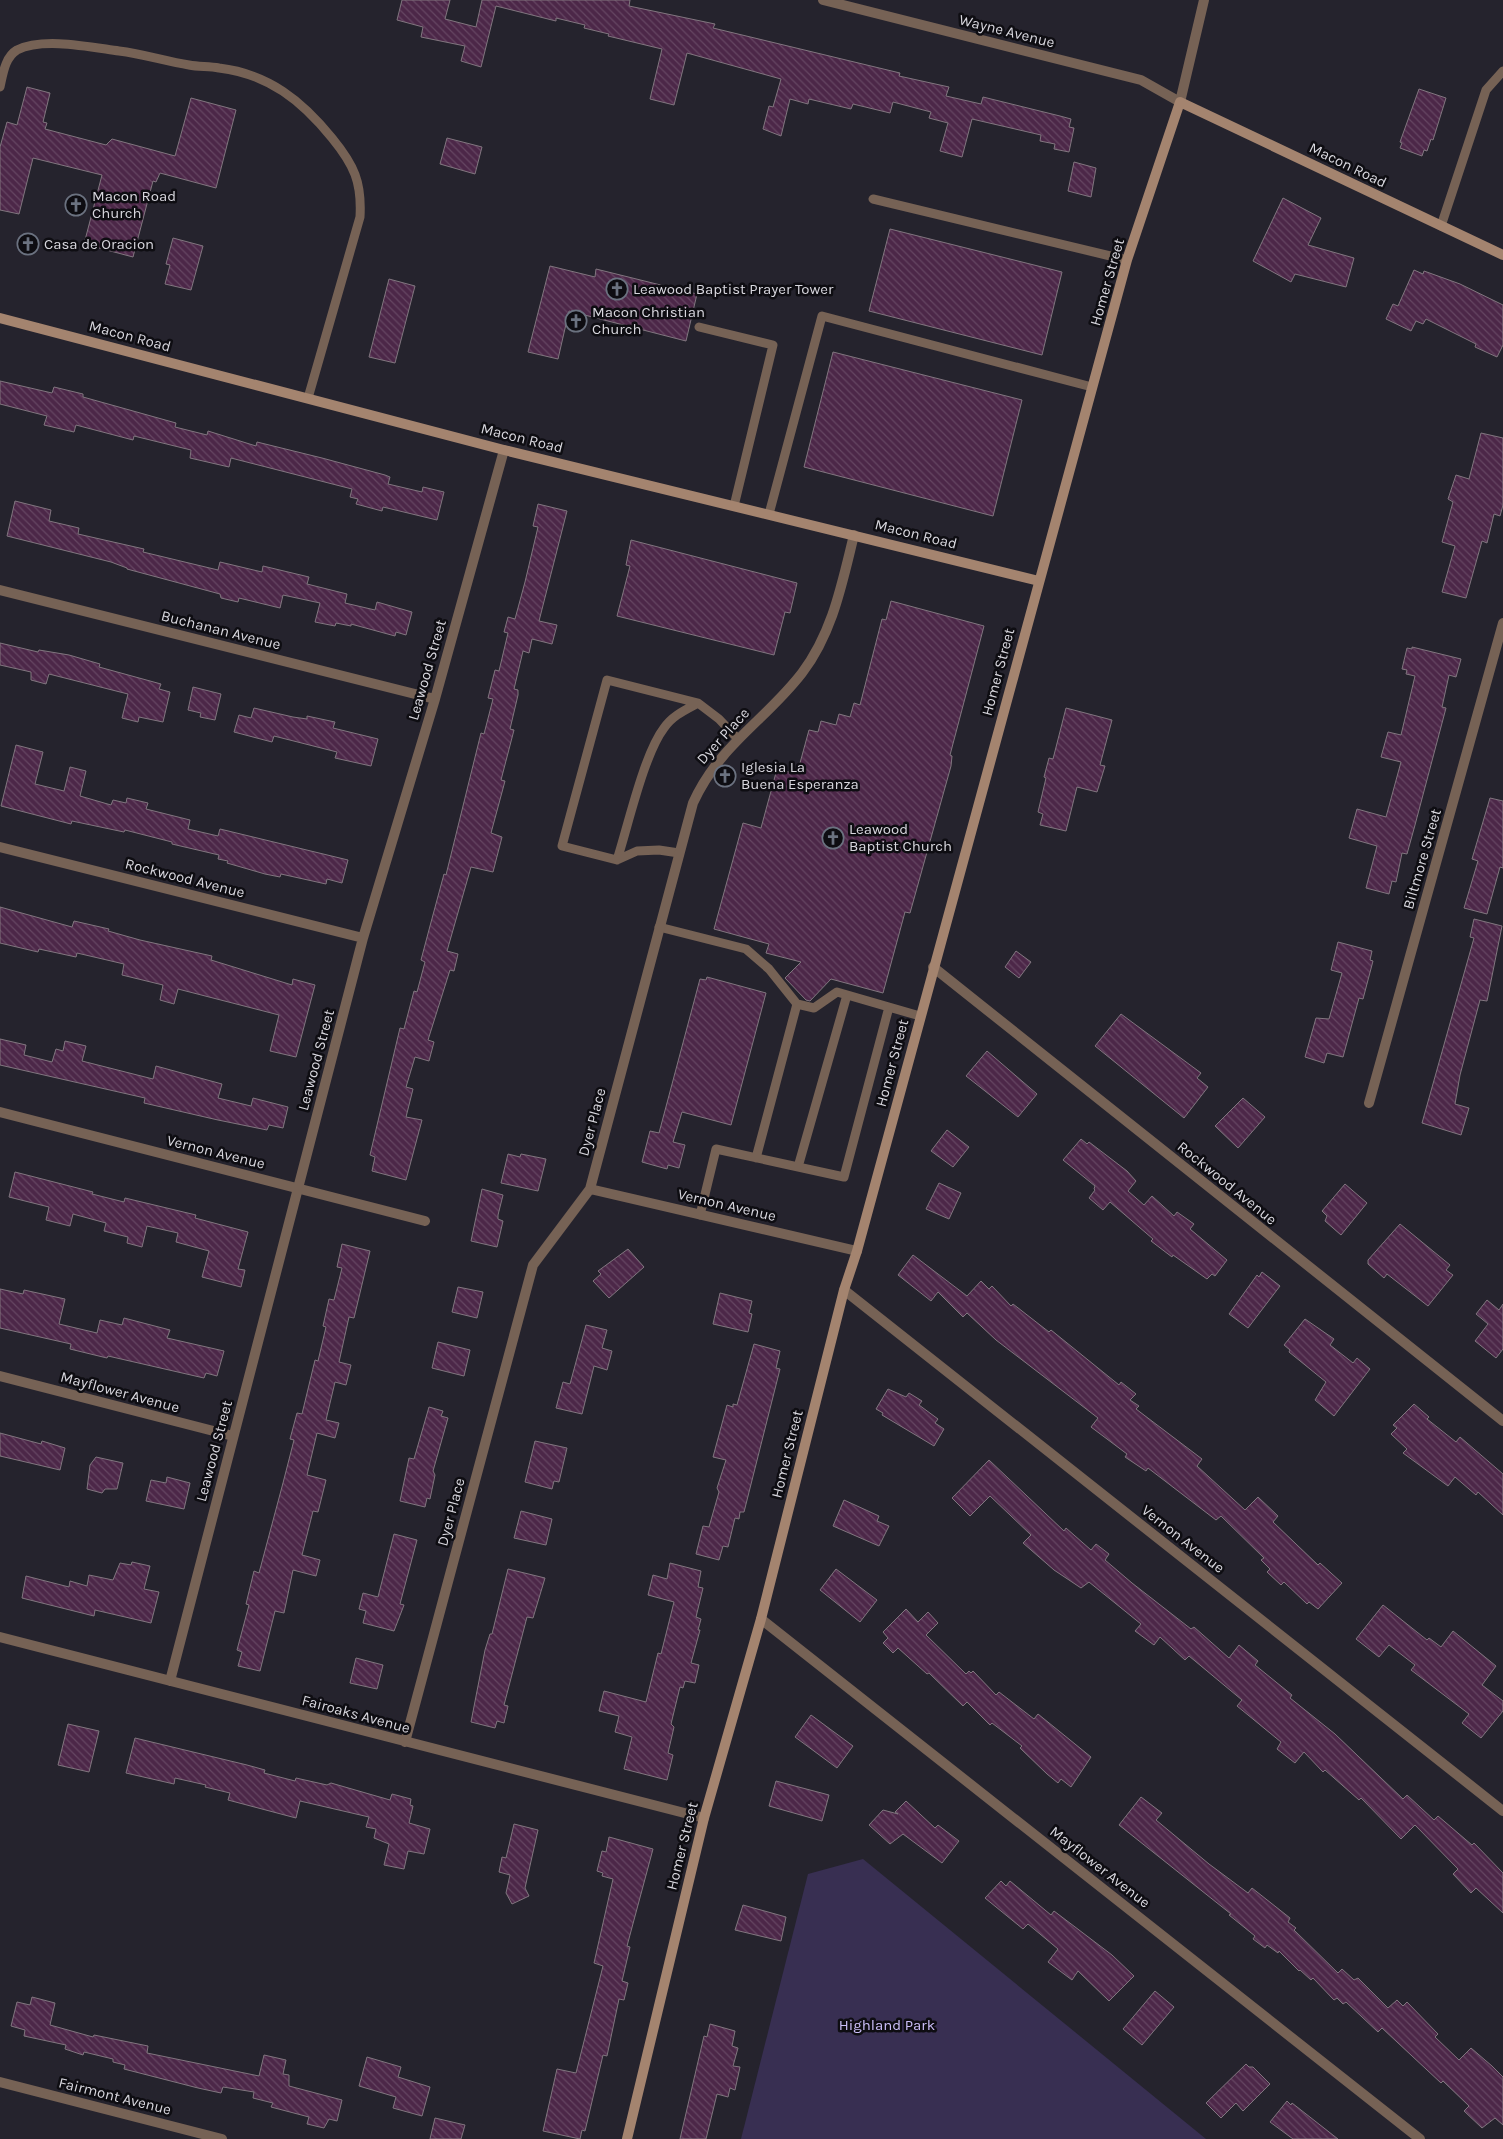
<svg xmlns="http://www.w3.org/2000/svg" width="1503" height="2139" font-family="Karla,sans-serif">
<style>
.park{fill:#382f52}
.building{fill:url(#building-back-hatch);stroke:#81767f}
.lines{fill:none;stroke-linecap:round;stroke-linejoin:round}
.lane{stroke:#766255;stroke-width:9}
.street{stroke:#766255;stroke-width:10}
.secondary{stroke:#a4846f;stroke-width:10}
.labels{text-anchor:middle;stroke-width:5;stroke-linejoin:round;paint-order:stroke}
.street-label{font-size:15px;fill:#d8d7de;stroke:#0e0d12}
.poi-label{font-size:15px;fill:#d8d7de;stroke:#0e0d12;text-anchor:start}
.park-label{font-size:15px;fill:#ccbffa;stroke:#0e0d12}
</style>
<defs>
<pattern id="building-back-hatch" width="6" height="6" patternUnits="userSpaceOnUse" patternTransform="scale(1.25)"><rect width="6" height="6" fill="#4c2748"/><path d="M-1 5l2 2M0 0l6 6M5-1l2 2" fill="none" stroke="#654662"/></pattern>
</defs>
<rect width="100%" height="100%" fill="#25232d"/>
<!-- park -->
<path class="park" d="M863 1859 1206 2139H741L808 1874Z"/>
<!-- building -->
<path class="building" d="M402 0H450L445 19 476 27 482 0H630L629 6 715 24 713 28 900 73 899 76 949 87 946 96 981 104 983 97 1060 116 1071 119 1069 127 1074 128 1069 152 1054 149 1055 144 1040 141 1041 135 972 119 962 157 940 151 948 123 929 118 931 112 893 102 890 113 853 104 851 109 809 99 808 104 790 99 781 136 763 129 769 106 773 107 781 79 687 53 674 105 650 99 662 49 608 36 609 34 584 28 585 25 556 18V21L496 6 481 67 461 61 465 46 421 37 423 27 397 20Z
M27 87 50 93 43 122 47 123 45 129 106 145 112 139 175 156 191 98 236 110 216 188 160 173 156 182 153 181 133 257 84 244 102 175 33 158 19 214 0 210V147L7 122 17 125Z
M1419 89 1446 98 1433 140 1431 139 1427 151 1424 150 1422 156 1400 148 1402 143 1400 142Z
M447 138 482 147 475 174 440 164Z
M1074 162 1096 168 1091 197 1068 191Z
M1283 198 1321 218 1308 245 1354 258 1346 287 1295 274 1291 282 1253 261Z
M890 229 1062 272 1042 355 869 311Z
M173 238 203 246 191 290 165 284 170 265 166 264Z
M550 266 595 277 596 269 697 294 686 341 569 311 558 359 528 352Z
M1414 270 1423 274 1424 271 1460 284 1503 305V345L1497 357 1475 347 1476 344 1426 319 1423 324 1416 321 1411 331 1386 319 1393 304 1398 306Z
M389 279 415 286 395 363 369 357Z
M833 352 1022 400 993 516 804 467Z
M0 381 52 393 54 387 83 394V397L176 423 175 427 207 435 208 431 256 446 257 442 322 458 385 475 390 477 388 484 422 492 423 487 444 492 437 520 383 507 382 511 356 504 358 499 350 497 352 489 231 458 229 467 190 458 191 450 134 436 133 440 76 425 74 432 44 425 47 416 0 404Z
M1481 433 1503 438V505L1500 516 1494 514 1487 543 1482 541 1466 598 1442 592 1455 546 1442 542 1453 502 1448 499 1456 475 1469 479Z
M15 501 51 510 49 521 79 528 78 534 144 549 143 552 218 570 220 562 262 572 263 566 309 577 307 584 347 594 345 603 375 610 377 602 412 612 406 635 396 632 395 636 351 624V626L336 623 335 626 315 622 320 603 283 595 280 608 239 598 238 602 221 598 220 594 127 569V568L111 562 7 536Z
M538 504 567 511 539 621 557 625 552 644 532 639 529 653 523 651 514 689 518 690V695L510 729 514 730 501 780 505 781 491 833 502 837 493 872 471 867 447 951 458 954 454 971 450 970 428 1040 434 1042 429 1061 415 1057 406 1087 413 1089 406 1117 422 1120 406 1180 372 1171 375 1157 370 1155 400 1028 404 1029 414 991 417 992 425 962 421 960 430 926 444 874 446 875 481 733 484 734 493 699 488 698 495 670 499 671 508 633 504 632 508 617 515 619 525 582 538 527 533 526Z
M631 540 797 583 790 613 785 612 774 655 617 616 630 566 626 565Z
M891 601 984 626 950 755 952 756 951 766 910 913 905 912 883 993 831 979 810 1001 806 1000 785 978 801 962 766 953 769 944 714 929 743 823 761 828 777 769 797 774 809 730 818 732 821 721 836 725 839 714 850 717 854 703 860 705 882 619 886 620Z
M0 643 38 652 39 650 69 655 100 664 99 667 161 684 159 689 170 692 163 722 139 717 138 722 122 718 128 694 49 674 46 684 31 680V672L0 665Z
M1412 647 1461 659 1456 677 1449 675 1442 707 1446 708 1415 825 1407 854 1402 853 1396 882 1392 881 1389 894 1366 888 1377 846 1349 838 1357 809 1386 817 1401 762 1381 757 1388 732 1401 735 1415 676 1406 674 1407 670 1402 669 1407 648 1412 649Z
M193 687 221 694 215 720 200 717 201 713 188 710Z
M254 708 293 717 307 719V716L335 722 333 728 378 739 371 766 335 758 337 752 274 736 272 742 234 732 239 715 251 718Z
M1066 708 1112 720 1100 765 1105 766 1097 792 1077 787 1066 831 1040 825 1043 814 1038 812 1046 778 1044 777 1049 758 1053 759Z
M16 745 43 752 35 784 64 791 70 767 86 771 80 796 111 805 113 800 126 803 127 798 148 803 146 809 190 820 188 829 218 836 220 829 348 860 342 883 327 879 326 884 281 874 280 877 265 874 227 863 228 861 218 859 219 855 172 844V842L125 830 124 832 72 821 71 824 1 806Z
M1490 798 1503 801V868L1500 867 1487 914 1464 908 1478 861 1472 859Z
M0 907 72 927 74 921 109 929 108 931 140 940 212 956 211 960 292 985 293 979 315 985 296 1057 270 1051 279 1015 178 989 174 1004 160 1000 163 985 122 975 124 964 77 953 76 957 39 949 38 952 0 943Z
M1474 919 1502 926 1487 1001 1480 1000 1460 1075 1455 1104 1469 1108 1461 1135 1422 1123 1474 938 1470 937Z
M1338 942 1372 951 1370 960 1373 961 1363 999 1359 998 1343 1057 1327 1053 1324 1063 1305 1057 1316 1018 1329 1019 1342 973 1331 970Z
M1016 951 1031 962 1019 978 1005 967Z
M707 977 766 993 731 1125 682 1112 673 1142 685 1145 679 1168 668 1165 667 1169 642 1162 650 1131 659 1133 700 979 706 980Z
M1121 1014 1201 1073 1197 1078 1208 1087 1184 1118 1095 1046Z
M0 1039 26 1045 24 1055 52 1062 56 1049 63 1051 65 1041 86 1046 82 1061 153 1079 156 1066 222 1084 218 1098 251 1106 253 1098 288 1107 283 1128 269 1125 267 1130 218 1120 144 1103 145 1098 0 1065Z
M987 1051 1037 1094 1018 1117 966 1076Z
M1243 1098 1265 1117 1238 1148 1215 1126Z
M947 1130 969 1147 953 1167 931 1151Z
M1081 1139 1087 1144 1089 1142 1127 1171 1136 1181 1128 1191 1144 1205 1152 1196 1174 1216 1177 1212 1194 1224 1190 1229 1227 1260 1215 1276 1212 1274 1207 1279 1173 1255 1172 1257 1151 1241 1153 1239 1110 1202 1103 1210 1089 1198 1095 1190 1094 1189 1095 1186 1063 1160Z
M508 1154 520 1157 521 1154 546 1159 538 1191 501 1183Z
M15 1172 93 1192 92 1194 124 1202 125 1198 196 1215 195 1218 248 1232 238 1269 245 1270 241 1287 202 1277 209 1251 176 1242 178 1233 147 1226 142 1247 127 1243 128 1237 104 1231 106 1223 73 1214 70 1226 46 1220 49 1207 9 1197Z
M939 1183 961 1193 949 1219 926 1209Z
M1345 1184 1367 1203 1341 1235 1325 1221 1327 1216 1322 1211Z
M482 1189 503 1195 498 1215V1219L503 1221 497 1247 471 1241Z
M1400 1224 1450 1265 1446 1270 1453 1275 1428 1306 1387 1274 1384 1278 1368 1264V1260Z
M342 1244 370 1251 354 1318 349 1317 339 1362 351 1365 346 1385 335 1382 326 1420 339 1423 335 1438 317 1433 307 1475 326 1480 318 1512 313 1511 302 1555 320 1560 316 1576 293 1570 284 1613 275 1611 260 1671 238 1666 242 1652 237 1650 249 1605 246 1604 254 1571 259 1573 283 1483 294 1440 290 1439 297 1413 302 1414 315 1360 318 1361 326 1327 323 1326 329 1299 334 1300 342 1268 337 1267Z
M628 1249 644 1267 609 1298 593 1281 601 1274 598 1271Z
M913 1255 967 1296 981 1281 989 1289 992 1286 1011 1306 1013 1304 1049 1332 1051 1330 1119 1385 1121 1382 1136 1394 1130 1400 1139 1406 1136 1409 1202 1459 1197 1466 1245 1510 1258 1497 1278 1516 1273 1522 1318 1565 1320 1563 1342 1583 1318 1609 1309 1602 1307 1604 1284 1582 1281 1585 1267 1572 1270 1569 1261 1560 1264 1558 1221 1516 1216 1520 1148 1468 1146 1471 1125 1457 1127 1454 1091 1427 1098 1418 996 1340 967 1313 963 1317 938 1292 931 1301 898 1275Z
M1262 1272 1280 1286 1248 1328 1229 1314 1257 1275 1259 1277Z
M458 1287 483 1292 477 1318 452 1312Z
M0 1289 23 1294 24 1290 65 1299 59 1324 97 1333 100 1320 122 1325 124 1318 170 1330 167 1338 224 1351 217 1376 206 1373 204 1378 108 1356 107 1358 70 1349 71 1344 0 1328Z
M720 1293 752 1301 749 1313 752 1314 748 1332 713 1324Z
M1487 1300 1499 1310 1503 1304V1349L1496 1358 1475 1341 1488 1324 1476 1314Z
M1305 1319 1334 1339 1330 1345 1353 1363 1357 1358 1370 1369 1334 1416 1315 1400 1326 1382 1289 1352 1290 1350 1284 1345Z
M586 1325 607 1330 602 1348 612 1351 607 1370 594 1366 582 1414 556 1408 563 1382 570 1384Z
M438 1342 470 1350 464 1376 432 1368Z
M754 1344 780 1351 776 1368 780 1369 744 1512H740L739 1519 735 1518 728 1547 723 1546 719 1560 696 1554 703 1526 709 1527 719 1492 717 1488 726 1460 713 1457 727 1405 733 1407V1404L737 1405Z
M888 1389 906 1397 909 1393 922 1401 919 1405 938 1419 935 1423 944 1429 934 1446 882 1415 883 1413 876 1409Z
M1414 1404 1429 1417 1427 1419 1456 1442 1460 1437 1503 1474V1515L1478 1492 1476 1495 1455 1477 1448 1486 1403 1453 1407 1449 1391 1434 1397 1428 1393 1425Z
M429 1407 443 1411 441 1416 448 1418 433 1471 435 1475 430 1499 427 1498 425 1507 400 1501 409 1458 414 1459Z
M0 1433 41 1444 42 1441 65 1448 60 1470 0 1456Z
M535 1441 567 1448 559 1482 554 1481 552 1489 525 1482Z
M96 1457 123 1463 117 1489H105L102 1493 87 1489 90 1465Z
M989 1460 1064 1531 1066 1528 1091 1550 1096 1544 1109 1554 1105 1560 1132 1583 1191 1629 1194 1627 1229 1658 1239 1645 1258 1661 1255 1665 1292 1695 1290 1698 1335 1734 1403 1799 1407 1795 1434 1820 1438 1816 1472 1845 1474 1843 1503 1873V1913L1476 1888 1471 1893 1453 1874 1458 1869 1415 1825 1401 1839 1361 1798 1359 1800 1325 1770 1323 1772 1304 1752 1295 1763 1277 1749 1281 1742 1237 1706 1242 1700 1189 1656 1185 1660 1160 1637 1154 1645 1135 1631 1141 1624 1089 1582 1081 1588 1054 1570 1023 1543 1031 1535 990 1496 970 1516 952 1498Z
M167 1477 190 1483 184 1509 146 1501 151 1480 166 1483Z
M844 1500 879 1516 877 1521 889 1526 879 1546 833 1526Z
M521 1511 552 1519 546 1545 514 1538Z
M394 1534 417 1540 400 1604 404 1605 394 1631 363 1623 366 1611 359 1609 363 1593 378 1597Z
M132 1562 150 1566 144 1589 159 1592 151 1623 95 1610 94 1616 22 1598 26 1576 69 1587 70 1581 87 1586 89 1575 113 1580 120 1563 131 1565Z
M670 1563 701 1571 698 1587 703 1588 696 1617 701 1619 698 1630H700L691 1663 699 1665 695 1683 685 1681 683 1688 680 1687 671 1724 674 1727 668 1753 673 1755 667 1780 624 1769 632 1737 615 1732 619 1716 599 1711 604 1691 646 1702 658 1653 661 1654 674 1602 648 1595 653 1575 667 1579Z
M508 1569 545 1578 533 1618 527 1617 504 1705 508 1706 504 1723 497 1721 495 1728 471 1722 485 1650 490 1634H492Z
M836 1569 877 1600 860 1622 820 1590Z
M1383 1605 1427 1640 1429 1638 1441 1647 1453 1631 1496 1666 1482 1685 1503 1701V1711L1481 1738 1462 1723 1469 1714 1411 1670 1415 1665 1389 1645 1379 1657 1356 1639Z
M906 1609 918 1622 928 1612 938 1623 926 1635 966 1674 969 1671 971 1673 973 1671 996 1695 999 1692 1034 1719 1038 1714 1091 1757 1071 1787 1061 1779 1058 1783 1047 1774 1020 1748 1022 1746 992 1723 990 1725 967 1702 963 1706 929 1673 927 1674 898 1648 893 1653 883 1643 888 1638 883 1632Z
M356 1658 383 1665 377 1689 350 1683Z
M811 1715 853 1746 837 1768 795 1737Z
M68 1724 99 1731 89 1772 58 1765Z
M135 1738 247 1765 265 1770 264 1773 295 1781 296 1778 327 1785 331 1783 390 1800 392 1794 411 1799 410 1805 413 1806 409 1823 430 1829 424 1854 408 1851 404 1869 384 1865 389 1844 374 1838 376 1829 366 1827 369 1817 300 1801 296 1818 228 1800 230 1793 205 1787 206 1785 175 1778 174 1784 126 1773Z
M776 1781 829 1795 822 1821 769 1806Z
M1141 1797 1162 1813 1156 1820 1209 1864 1248 1893 1252 1888 1290 1918 1288 1922 1296 1928 1294 1930 1338 1973 1342 1969 1354 1980 1358 1978 1388 2008 1397 2000 1403 2006 1407 2002 1438 2034 1435 2037 1459 2060 1471 2048 1492 2066 1503 2077V2125L1495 2118 1482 2128 1464 2111 1469 2106 1443 2081 1441 2083 1382 2028 1378 2032 1346 2002 1343 2004 1337 1998 1334 2000 1313 1978 1311 1980 1300 1970 1299 1971 1279 1951 1278 1953 1267 1945 1265 1948 1253 1939 1255 1936 1229 1915 1231 1914 1119 1825Z
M906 1801 935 1828 938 1825 959 1841 942 1863 903 1834 890 1844 869 1825 883 1810 898 1814 895 1812Z
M514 1824 538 1830 525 1888 529 1896 512 1904 506 1893 510 1875 499 1872 502 1857 506 1858Z
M609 1837 653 1849 627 1946 630 1947 622 1981 628 1983 624 2000 619 1999 607 2056 603 2055 585 2131 582 2130 580 2139 543 2131 557 2069 576 2073 603 1966 594 1963 613 1879 602 1876 603 1873 597 1871 602 1851 606 1852Z
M1001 1881 1006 1886 1010 1881 1051 1915 1054 1911 1112 1955 1134 1976 1109 2001 1078 1971 1072 1980 1048 1962 1058 1949 1028 1924 1023 1929 985 1898Z
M743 1905 786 1917 781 1941 735 1930Z
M1155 1991 1174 2007 1142 2045 1123 2029Z
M32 1997 55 2003 50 2025 93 2037 94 2035 148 2046 147 2053 259 2076 264 2055 286 2060 283 2074 289 2075V2086L342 2100 337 2121 329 2119 324 2128 307 2124 309 2117 271 2107 273 2103 253 2098 254 2092 223 2087 221 2093 198 2088 124 2069 125 2065 113 2062V2059L84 2052 83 2055 65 2049 66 2045 24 2036 25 2030 11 2026 17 2002 30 2005Z
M710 2024 735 2031 732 2046 738 2048 733 2066 740 2067 735 2090 730 2088 728 2097 717 2094 706 2139H680L704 2036 707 2037Z
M367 2057 401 2067 398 2077 430 2087 422 2116 393 2108 396 2097 359 2086Z
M1246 2064 1249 2067H1253L1270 2084 1243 2111 1236 2103 1221 2118 1206 2103Z
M1287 2101 1291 2105 1292 2103 1338 2139H1293L1270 2122Z
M435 2118 465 2125 461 2139H430Z"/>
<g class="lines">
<!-- lane -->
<path class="lane" d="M0 87C3 74 5 57 17 50 43 37 90 47 119 51 143 54 165 61 189 65 199 67 209 66 219 68 269 74 302 101 332 138 354 165 362 182 360 217L308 398
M873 199 1127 260
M1441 226 1486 90 1503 71
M699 327 773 345 734 506
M769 514 822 316 1092 387
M679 853 659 850 637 851 617 860 562 846 607 680 698 703 719 719 737 738
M617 860C628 826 644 754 664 728 672 716 685 710 698 703
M659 927 746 949 769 969 797 1004 814 1008 837 992 920 1016
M756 1158 797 1004
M798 1167 847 995
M700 1215 716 1149 844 1177 889 1007"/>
<!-- street -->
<path class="street" d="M823 0 1141 80 1180 102 1204 0
M0 590 435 699
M0 847 363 938
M933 967 1503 1421
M1369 1103 1503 623
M0 1112 425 1221
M590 1189 857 1251
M844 1290 1503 1811
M0 1376 233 1436
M761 1619 1420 2139
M0 1637 704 1818
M170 1681 363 938 435 699 504 450
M405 1742 533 1265 590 1189 693 803C720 744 765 721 802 673 833 632 842 583 854 535
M0 2082 222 2139"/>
<!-- secondary -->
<path class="secondary" d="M0 318 504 450 1039 581
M627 2139 704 1818 761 1619 844 1290 857 1251 1127 260 1180 102 1503 255"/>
</g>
<!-- icons -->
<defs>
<g id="church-ring" transform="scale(1.125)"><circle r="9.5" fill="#0e0d12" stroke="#6b7280" stroke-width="1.5"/><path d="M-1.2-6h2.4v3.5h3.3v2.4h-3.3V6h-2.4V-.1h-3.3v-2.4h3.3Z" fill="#6b7280"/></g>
</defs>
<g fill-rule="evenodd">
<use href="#church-ring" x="76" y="205"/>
<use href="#church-ring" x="28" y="244"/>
<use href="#church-ring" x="617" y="289"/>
<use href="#church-ring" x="576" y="321"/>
<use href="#church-ring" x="725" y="776"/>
<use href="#church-ring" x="833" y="838"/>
</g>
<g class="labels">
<!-- street labels -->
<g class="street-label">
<text transform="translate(1007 31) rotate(14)" y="5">Wayne Avenue</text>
<text transform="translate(1348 165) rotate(26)" y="5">Macon Road</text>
<text transform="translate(1107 282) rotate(-74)" y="5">Homer Street</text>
<text transform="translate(130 336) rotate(15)" y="5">Macon Road</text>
<text transform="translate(522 438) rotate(14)" y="5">Macon Road</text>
<text transform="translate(916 534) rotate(14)" y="5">Macon Road</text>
<text transform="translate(221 630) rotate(14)" y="5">Buchanan Avenue</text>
<text transform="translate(427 670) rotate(-74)" y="5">Leawood Street</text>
<text transform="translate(998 672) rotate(-75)" y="5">Homer Street</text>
<text transform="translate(723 736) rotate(-48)" y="5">Dyer Place</text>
<text transform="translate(1422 859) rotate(-74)" y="5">Biltmore Street</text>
<text transform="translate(185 878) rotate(14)" y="5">Rockwood Avenue</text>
<text transform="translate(316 1060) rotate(-75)" y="5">Leawood Street</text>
<text transform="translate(892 1063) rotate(-75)" y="5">Homer Street</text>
<text transform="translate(592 1122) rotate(-75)" y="5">Dyer Place</text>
<text transform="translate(216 1152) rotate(14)" y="5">Vernon Avenue</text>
<text transform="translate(1227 1183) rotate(39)" y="5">Rockwood Avenue</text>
<text transform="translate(727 1205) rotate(13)" y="5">Vernon Avenue</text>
<text transform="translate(120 1392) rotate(15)" y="5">Mayflower Avenue</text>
<text transform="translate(214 1451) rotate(-75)" y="5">Leawood Street</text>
<text transform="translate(787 1454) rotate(-76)" y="5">Homer Street</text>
<text transform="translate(451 1512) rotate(-75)" y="5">Dyer Place</text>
<text transform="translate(1183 1539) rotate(38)" y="5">Vernon Avenue</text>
<text transform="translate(356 1714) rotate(15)" y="5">Fairoaks Avenue</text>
<text transform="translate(682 1846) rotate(-76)" y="5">Homer Street</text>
<text transform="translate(1100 1867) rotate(38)" y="5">Mayflower Avenue</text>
<text transform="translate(115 2096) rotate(14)" y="5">Fairmont Avenue</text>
</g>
<!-- poi labels -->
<g class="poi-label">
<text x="92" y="201">Macon Road<tspan x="92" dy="17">Church</tspan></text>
<text x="44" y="249">Casa de Oracion</text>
<text x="633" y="294">Leawood Baptist Prayer Tower</text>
<text x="592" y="317">Macon Christian<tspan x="592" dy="17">Church</tspan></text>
<text x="741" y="772">Iglesia La<tspan x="741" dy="17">Buena Esperanza</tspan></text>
<text x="849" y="834">Leawood<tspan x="849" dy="17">Baptist Church</tspan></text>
</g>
<!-- park labels -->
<g class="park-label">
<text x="887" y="2030">Highland Park</text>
</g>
</g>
</svg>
